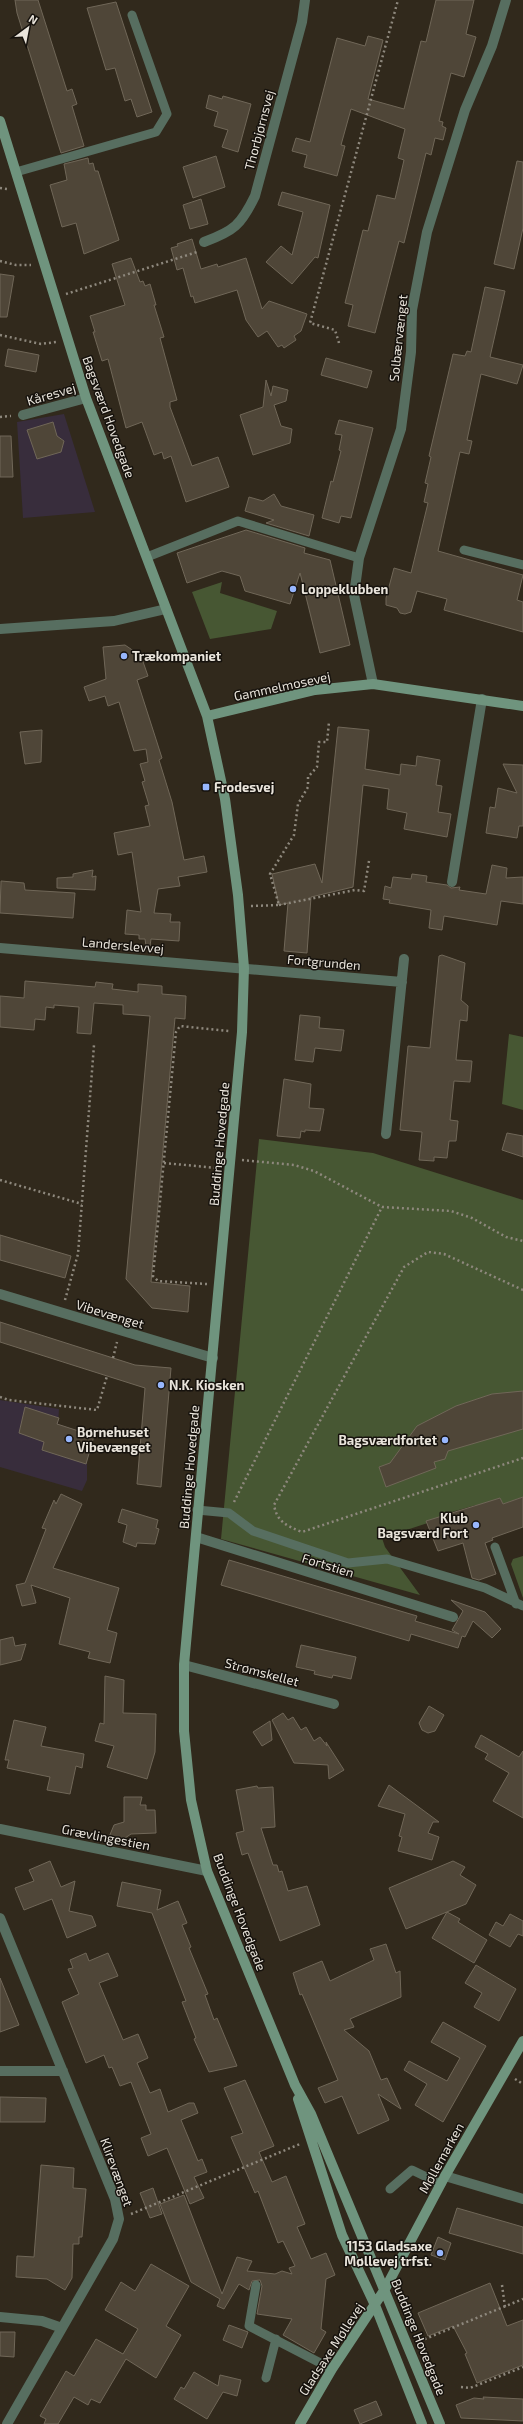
<svg xmlns="http://www.w3.org/2000/svg" width="523" height="2424" font-family="'Exo 2',sans-serif">
<style>
.education{fill:#382d3c}
.green{fill:#475733}
.building{fill:#4f4638;stroke:#706758}
.lines{fill:none;stroke-linecap:round;stroke-linejoin:round}
.path{stroke:#8e887d;stroke-width:2.5;stroke-dasharray:2 3;stroke-linecap:butt}
.lane{stroke:#576e60;stroke-width:9}
.street{stroke:#576e60;stroke-width:10}
.secondary{stroke:#6f947e;stroke-width:10}
.poi-dot{fill:#97b6fd;stroke:#16120d;stroke-width:1.5}
.labels{text-anchor:middle;stroke-width:3;stroke-linejoin:round;paint-order:stroke}
.street-label{font-size:13px;fill:#e9e4db;stroke:#16120d}
.poi-label{font-size:13px;font-weight:bold;fill:#e9e4db;stroke:#16120d;text-anchor:start}
</style>
<rect width="100%" height="100%" fill="#31291c"/>
<!-- education -->
<path class="education" d="M64 414 95 512 23 518 17 422Z
M0 1400 59 1409 58 1424 94 1436 87 1461V1480L82 1491 0 1467Z"/>
<!-- green -->
<path class="green" d="M222 582 220 593 277 611 271 629 210 639 192 592Z
M509 1034 523 1037V1110L502 1104Z
M259 1139 373 1153 523 1200V1497L503 1504 500 1498 482 1504 478 1509 476 1505 445 1514 446 1517 382 1538 385 1547 420 1595 221 1539Z
M523 1556V1598L511 1564 513 1559Z"/>
<!-- building -->
<path class="building" d="M15 0H38L67 91 72 89 77 104 72 106 84 146 61 153 17 13Z
M436 0H474L466 34 476 37 464 77 451 73 439 121 443 122 442 126 446 128 443 140 435 138 431 155 426 153 404 243 399 241 375 333 348 326 353 305 345 303 363 230 368 231 377 195 395 199 404 160 398 158 405 129 351 109 341 145 345 146 337 176 304 167 307 155 292 151 296 138 310 142 337 38 365 46 368 36 383 40 368 99 404 109 421 41 426 42Z
M116 2 152 112 137 117 131 99 125 101 115 68 106 70 87 8Z
M209 95 222 99 223 96 251 104 238 152 222 147 228 130 214 126 218 112 206 108Z
M216 156 225 187 193 198 183 167Z
M88 158 89 164 93 163 95 171H98L119 240 84 254 76 223 62 227 50 185 67 180 64 164Z
M517 161 523 162V228L514 269 494 264Z
M282 192 330 205 318 258 315 257 292 284 266 262 281 246 292 255 303 212 278 205Z
M201 199 208 224 190 229 183 205Z
M192 239 201 269 217 264 218 267 246 258 262 309 269 301 307 314 301 331 294 336 296 340 284 348 282 345 278 347 267 331 258 337 246 320 237 290 195 303 193 296 191 297 183 268 177 270 171 248 178 246 177 244Z
M131 258 140 282 143 281 145 286 150 284 156 305H154L164 337 160 338 177 400 170 402V407L192 466 218 457 229 487 186 502 171 456 164 459 162 452 154 455 142 422 126 428 108 359 102 361 93 332H95L90 316 125 305 112 264Z
M0 274 14 276 7 317H0Z
M485 287 505 291 490 357 523 365 517 384 481 374 467 440 472 441 469 454 460 452 438 551 523 575 517 600 523 602V632L444 610 447 599 417 591 411 612 405 614 400 613 397 608 386 605V598L394 568 411 573 428 503 424 502 428 484 425 483 431 457 429 456 453 354 465 356 467 351 471 352Z
M8 349 39 355 36 372 5 366Z
M326 358 372 371 367 388 321 375Z
M266 380 271 396 273 386 288 390 286 401 274 405 281 426 292 429 290 443 253 455 240 415 263 407Z
M339 420 373 428 351 518 341 516 339 523 322 518 331 481 333 482 341 451 339 450 342 435 335 434Z
M53 422 57 436 64 441 61 452 37 459 27 430Z
M0 436H11L13 477H0Z
M274 494 281 506 314 515 309 536 266 523 274 520 245 511 249 497 263 501Z
M246 530 305 548 304 553 330 560 350 645 320 653 300 573 290 604 245 591 240 576 222 571 187 583 177 553Z
M125 645 141 656 148 676 137 680 162 758 159 760 172 802 184 860 204 856 207 872 178 877 180 886 158 889 154 913 171 914 170 922H180L179 941 151 939 150 946H146L145 939H139V935L125 934 127 910 141 912 132 852 118 855 114 833 150 826 145 806 149 805 142 782 145 781 140 764 148 762 146 749 134 751 119 702 108 706 105 696 89 701 84 687 106 679 103 647Z
M338 727 369 730 365 769 400 775 401 764 416 766 417 756 440 760 436 785 442 786 438 812 451 814 447 837 404 829 407 813 387 809 389 789 363 785 353 887 311 897 307 953 284 951 288 903 279 905 272 874 315 864 322 883Z
M42 730 41 762 25 764 20 732Z
M503 764 523 765V826H519L517 838 486 833 490 807 495 808 498 788 517 793Z
M492 865 507 868 506 878 523 877V904L501 901 497 925 444 916 442 930 429 928 431 910 389 903 390 900 383 899 385 886 391 888 393 877 411 879 412 874 427 876 426 882 447 885 451 888 460 887 459 890 486 894Z
M93 870 92 877 96 876 95 890 57 888V878L73 877V874Z
M1 881 24 883 25 890 75 893 73 918 0 913Z
M442 955 465 963 461 1000 468 1006 467 1021 460 1020 456 1060 472 1061 470 1082 454 1081 450 1120 458 1121 456 1141H449L447 1158 434 1157V1161L419 1160 422 1132 400 1130 408 1046 430 1048 439 956Z
M25 981 95 987 96 982 113 984 112 989 138 992V984L162 986V994L186 996 185 1019 175 1018 151 1282 190 1286 188 1312 152 1308 126 1279 150 1016 123 1014V1005L94 1003 91 1034 77 1033 79 1007 54 1005V1008L46 1007 45 1020 35 1019 34 1030 0 1027V996L24 998Z
M300 1015 320 1017 319 1028 344 1030 341 1051 315 1048 313 1062 295 1060Z
M284 1079 311 1084 309 1108 324 1109 320 1131 305 1130V1132L301 1131 300 1138 277 1136Z
M507 1133 523 1136V1157L502 1150Z
M0 1235 71 1256 65 1278 0 1260Z
M0 1322 135 1365 171 1368 161 1487 137 1484 145 1388 0 1342Z
M523 1391V1429L448 1451 445 1459 434 1462 436 1468 386 1487 379 1467 390 1463 417 1426 456 1406 492 1394Z
M25 1407 59 1418 57 1424 94 1436 86 1464 42 1450 44 1442 19 1433Z
M61 1494 82 1504 53 1568 119 1588 107 1630 117 1633 110 1663 88 1658 90 1652 59 1644 70 1598 31 1585 36 1603 22 1606 16 1585 25 1583 46 1529 42 1528 54 1500 56 1504Z
M523 1497V1527L492 1538 493 1540 485 1543 496 1574 479 1580 472 1578 463 1543 438 1551 426 1521 500 1498 503 1504Z
M122 1509 158 1520 156 1528 159 1529 155 1544 137 1543 136 1547 123 1542 127 1525 118 1522Z
M229 1560 417 1616 415 1621 459 1634 452 1630 463 1611 451 1600 485 1612 501 1629 492 1638 473 1621 465 1637 462 1636 458 1648 411 1634 409 1641 221 1585Z
M13 1637 15 1646 26 1644 21 1660 0 1665V1640Z
M301 1645 356 1657 351 1679 333 1675 332 1678 314 1674 315 1671 296 1667Z
M105 1676 124 1680 123 1713 156 1714 155 1752 147 1779 107 1767 114 1746 95 1741 100 1723 104 1724Z
M429 1706 444 1715 435 1731 428 1733 422 1730 419 1723Z
M283 1713 288 1720 293 1717 301 1730 306 1727 314 1741 320 1737 327 1746 326 1742 344 1770 329 1779 328 1765 294 1763 272 1720Z
M14 1720 46 1727 41 1746 84 1754 82 1768 76 1766 70 1794 47 1790 50 1777 7 1768 9 1760H5Z
M270 1721 272 1740 262 1746 253 1732Z
M481 1735 519 1757 523 1751V1818L493 1801 509 1773 485 1759 488 1754 475 1747Z
M389 1785 439 1822H433L428 1833 439 1837 432 1860 398 1851 402 1837 399 1836 405 1814 378 1806Z
M257 1786 258 1788 273 1787 275 1827 261 1828 273 1865H277L279 1872 282 1871 288 1891 307 1886 320 1925 280 1941 248 1853 242 1855 236 1833 244 1831 236 1790Z
M124 1797H142L140 1805H146V1810H155L156 1833 131 1834 122 1840 109 1837 114 1825 124 1822Z
M50 1861 61 1887 75 1881 69 1911 92 1916 96 1926 67 1938 52 1899 24 1910 15 1888 34 1881 29 1870Z
M453 1861 465 1867 460 1875 476 1885 466 1904 406 1929 389 1888Z
M122 1882 161 1890 157 1910 178 1901 187 1923 182 1925 191 1947 189 1948 208 1994 205 1995 214 2020 217 2018 237 2066 209 2072 194 2039 196 2038 182 2002 186 2001 152 1913 117 1906Z
M447 1912 460 1919 458 1922 487 1940 474 1963 432 1938Z
M510 1914 523 1921V1936L518 1934 510 1947 489 1935 496 1922 503 1926Z
M386 1944 396 1973 400 1971 401 1997 350 2019 354 2027 344 2030 369 2051 381 2080 387 2078 401 2109 378 2094 389 2120 358 2134 342 2096 325 2103 318 2088 338 2080 302 1994 300 1995 293 1973 322 1961 330 1981 374 1960 370 1949Z
M86 1953 89 1961 108 1953 118 1976 99 1983 123 2040 138 2034 148 2058 137 2063 150 2093 160 2089 168 2112 189 2103H194L198 2113 181 2120 198 2161 202 2159 207 2172 194 2177 204 2198 190 2204 167 2148 148 2156 141 2138 151 2134 131 2082 120 2086 112 2067 109 2068 104 2055 86 2063 62 2002 79 1994 68 1969 73 1968 70 1960Z
M476 1965 516 1989 499 2021 474 2007 482 1993 465 1983Z
M0 1978 19 2025 0 2032Z
M443 2022 486 2046 443 2122 415 2105 427 2084 404 2070 409 2061 447 2081 460 2058 431 2042Z
M245 2080 274 2146 259 2152 272 2182 286 2176 305 2224 297 2227 311 2259 326 2253 335 2275 326 2279 321 2329 326 2332 314 2353 283 2335 292 2319 257 2314 262 2286 260 2280 252 2281 249 2290 239 2284 224 2309 217 2306 220 2299 191 2282 160 2204 184 2195 222 2294 237 2257 252 2261 247 2271 275 2274 282 2271 292 2274 289 2268 295 2266 283 2241 278 2243 258 2191 255 2193 231 2137 243 2133 224 2088Z
M0 2097 46 2098 45 2122H0Z
M41 2165 74 2168 73 2188 86 2189 82 2237H79V2244H73L72 2278 65 2290 47 2279 16 2277 17 2256 34 2257Z
M153 2188 162 2214 150 2218 140 2193Z
M457 2208 523 2227V2254L449 2233Z
M438 2237 451 2243 445 2260 431 2255Z
M151 2264 189 2286 166 2326 181 2335 156 2378 126 2359 100 2403 91 2399 88 2405 74 2397 58 2424H44L46 2419 40 2416 66 2371 74 2376 96 2339 123 2354 138 2329 105 2310 121 2282 135 2291Z
M490 2283 507 2326 523 2320V2365L477 2383 465 2354 467 2353 453 2326 428 2336 418 2313Z
M229 2325 248 2332 242 2348 223 2340Z
M0 2332H15L14 2357 0 2356Z
M194 2372 218 2386 220 2375 241 2380 237 2396 223 2392 207 2419 174 2399 181 2387 184 2389Z
M483 2397 523 2399V2421L461 2418 456 2405 474 2398 484 2399Z
M376 2401 382 2415 360 2424 354 2410Z"/>
<g class="lines">
<!-- path -->
<path class="path" d="M0 188 7 189
M0 261 16 265H31
M66 294 197 252
M0 335 41 344 56 342
M339 343 335 330 310 323 398 0
M0 417 11 416
M279 905 355 890 364 891 369 861
M251 906 279 905 270 874 294 835 298 804 308 787V777L317 767 319 742H327L329 722
M242 1160 294 1165 314 1171 382 1207 451 1211 472 1218 506 1237 523 1241
M164 1163 217 1168
M0 1180 82 1204
M207 1284 158 1281 153 1276 176 1032 180 1026 229 1031
M523 1290 444 1254 428 1252 404 1267 274 1505C277 1522 287 1526 302 1532L523 1458
M65 1300 78 1254 94 1045
M113 1358 117 1342
M0 1397 9 1400 97 1410 107 1376
M234 1502 382 1207
M515 2079 523 2084
M131 2214 300 2144
M502 2285 505 2307
M420 2341 523 2299
M461 2387 470 2388 523 2367"/>
<!-- lane -->
<path class="lane" d="M16 172 156 132 167 114 132 15
M464 550 523 565
M147 557 238 521 359 558
M197 1510 229 1513 253 1531 348 1563 387 1559 485 1588 523 1606
M495 1547 516 1604
M390 2189 412 2170 441 2184
M256 2285 249 2326 332 2369
M266 2378 276 2339"/>
<!-- street -->
<path class="street" d="M204 242C234 231 241 225 255 196L302 22 305 0
M23 415 86 398
M0 629 114 621 166 609
M373 684 354 595 359 558 401 429 411 352 412 310 427 232 465 110 492 46 506 0
M452 882 482 699
M0 948 402 982
M386 1134 404 959
M0 1294 213 1358
M196 1537 453 1617
M184 1665 334 1704
M0 1829 207 1871
M0 1918 115 2199 119 2219 113 2239 7 2424
M0 2071H63
M445 2176 523 2199
M0 2317 42 2321 62 2328"/>
<!-- secondary -->
<path class="secondary" d="M0 121 86 398 207 716 225 799 238 895 244 968 242 1032 184 1665V1731L191 1800 207 1871 295 2085 311 2114 440 2424
M207 716 315 690 373 684 523 706
M298 2099 342 2235 375 2305 422 2424
M300 2424 332 2369 385 2289 445 2176 523 2041"/>
</g>
<!-- markers -->
<g class="poi-dot">
<circle cx="293" cy="589" r="4"/>
<circle cx="124" cy="656" r="4"/>
<rect x="202" y="783" width="8" height="8" rx="2"/>
<circle cx="161" cy="1385" r="4"/>
<circle cx="69" cy="1439" r="4"/>
<circle cx="445" cy="1440" r="4"/>
<circle cx="476" cy="1525" r="4"/>
<circle cx="440" cy="2253" r="4"/>
</g>
<g class="labels">
<!-- street labels -->
<g class="street-label">
<text transform="translate(259 130) rotate(-75)" y="5">Thorbjørnsvej</text>
<text transform="translate(398 338) rotate(-84)" y="5">Solbærvænget</text>
<text transform="translate(51 394) rotate(-16)" y="5">Kåresvej</text>
<text transform="translate(109 417) rotate(70)" y="5">Bagsværd Hovedgade</text>
<text transform="translate(282 686) rotate(-12)" y="5">Gammelmosevej</text>
<text transform="translate(123 945) rotate(5)" y="5">Landerslevvej</text>
<text transform="translate(324 962) rotate(5)" y="5">Fortgrunden</text>
<text transform="translate(219 1144) rotate(-85)" y="5">Buddinge Hovedgade</text>
<text transform="translate(110 1314) rotate(17)" y="5">Vibevænget</text>
<text transform="translate(189 1467) rotate(-85)" y="5">Buddinge Hovedgade</text>
<text transform="translate(328 1565) rotate(17)" y="5">Fortstien</text>
<text transform="translate(262 1672) rotate(15)" y="5">Strømskellet</text>
<text transform="translate(106 1837) rotate(11)" y="5">Grævlingestien</text>
<text transform="translate(240 1912) rotate(69)" y="5">Buddinge Hovedgade</text>
<text transform="translate(441 2158) rotate(-61)" y="5">Møllemarken</text>
<text transform="translate(117 2172) rotate(70)" y="5">Klirevænget</text>
<text transform="translate(419 2337) rotate(68)" y="5">Buddinge Hovedgade</text>
<text transform="translate(331 2349) rotate(-57)" y="5">Gladsaxe Møllevej</text>
</g>
<!-- poi labels -->
<g class="poi-label">
<text x="301" y="594">Loppeklubben</text>
<text x="132" y="661">Trækompaniet</text>
<text x="214" y="792">Frodesvej</text>
<text x="169" y="1390">N.K. Kiosken</text>
<text x="77" y="1437">Børnehuset<tspan x="77" dy="15">Vibevænget</tspan></text>
<text x="437" y="1445" text-anchor="end">Bagsværdfortet</text>
<text x="468" y="1523" text-anchor="end">Klub<tspan x="468" dy="15">Bagsværd Fort</tspan></text>
<text x="432" y="2251" text-anchor="end">1153 Gladsaxe<tspan x="432" dy="15">Møllevej trfst.</tspan></text>
</g>
</g>
<!-- north arrow -->
<g transform="translate(28 28) rotate(32)" stroke="#16120d" stroke-width="3" paint-order="stroke">
<path d="M0-3L7 15L0 10L-7 15Z" fill="#e9e4db"/>
<text y="-6" font-size="11" font-weight="bold" text-anchor="middle" fill="#e9e4db">N</text>
</g>
</svg>
